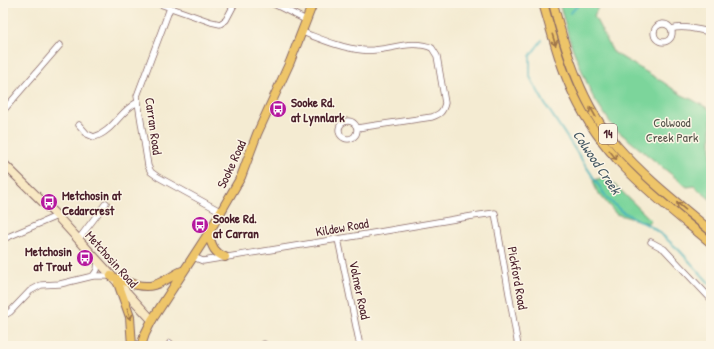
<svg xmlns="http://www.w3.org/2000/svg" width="714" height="349" font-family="'Patrick Hand',sans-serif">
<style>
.green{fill:#7cd59b;stroke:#637a63}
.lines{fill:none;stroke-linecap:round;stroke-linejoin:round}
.stream{stroke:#41b1b9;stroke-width:2}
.minor-casing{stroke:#866665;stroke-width:7}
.secondary-casing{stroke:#866665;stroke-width:10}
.primary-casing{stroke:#866665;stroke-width:10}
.minor{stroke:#fff;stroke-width:5.5}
.secondary{stroke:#f8e8c3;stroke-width:8}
.primary{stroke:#eec569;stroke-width:8}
.oneway{stroke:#9c724a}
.labels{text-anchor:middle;stroke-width:3;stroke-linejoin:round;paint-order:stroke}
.shield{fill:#fcf5e5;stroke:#7f5f63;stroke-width:1}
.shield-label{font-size:12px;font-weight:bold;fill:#4a1f2b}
.poi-label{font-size:13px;font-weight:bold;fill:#4a1f2b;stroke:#fcf5e5;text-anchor:start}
.park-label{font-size:13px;fill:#59564d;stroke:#fcf5e5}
.street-label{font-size:13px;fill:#4a1f2b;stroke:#fcf5e5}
.water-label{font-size:14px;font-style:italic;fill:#465964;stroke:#fcf5e5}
</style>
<rect width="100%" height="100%" fill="#fcf5e5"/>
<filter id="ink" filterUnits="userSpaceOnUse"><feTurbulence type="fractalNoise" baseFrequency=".025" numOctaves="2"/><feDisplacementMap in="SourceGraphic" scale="8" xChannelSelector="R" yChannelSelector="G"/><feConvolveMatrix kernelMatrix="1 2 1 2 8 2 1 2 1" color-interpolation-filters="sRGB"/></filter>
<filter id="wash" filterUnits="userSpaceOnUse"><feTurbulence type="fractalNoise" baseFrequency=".012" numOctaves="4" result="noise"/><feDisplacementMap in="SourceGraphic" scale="16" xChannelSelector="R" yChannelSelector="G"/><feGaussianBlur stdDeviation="0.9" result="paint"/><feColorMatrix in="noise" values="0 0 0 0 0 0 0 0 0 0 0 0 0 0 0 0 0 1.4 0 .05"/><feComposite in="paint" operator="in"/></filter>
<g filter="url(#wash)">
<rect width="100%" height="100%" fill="#f4ebd2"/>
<!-- green -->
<path class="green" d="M559 3H600L594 16 613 52 663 82 682 95 693 100 711 110V200L694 186 687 187 614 128 592 95 572 47Z
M607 177 651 220 648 223 616 214 596 190 593 180Z"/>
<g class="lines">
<!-- stream -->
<path class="stream" d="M570 13 581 3
M542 40 530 56V77L545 104 607 198 621 211 650 226 662 235 679 250 711 285"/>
</g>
</g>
<g filter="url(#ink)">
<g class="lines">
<!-- minor casing -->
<g class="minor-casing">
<path id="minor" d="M157 3 211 22 220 24 226 20 235 3
M272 3 306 20
M170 8 137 96 148 166 151 172 158 177 220 211
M654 33a9 9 0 1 1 18 0a9 9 0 1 1-18 0Z
M671 29C683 25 699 30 711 32
M302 32C321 39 341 48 362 50 385 53 410 38 432 48L437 56 445 103C443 112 440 114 432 117L357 128
M3 111 60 45
M339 130a9 9 0 1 1 18 0a9 9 0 1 1-18 0Z
M79 125 87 134 94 137C113 132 120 110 138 102
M3 239 57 216
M338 239 360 346
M78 240 106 203
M651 242 664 249 711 299
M193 257 203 261 338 239 473 216 495 213 518 346
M93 276 97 270 98 261
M3 316 10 312 30 291 41 285 60 284 93 276H111
M170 343 172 346
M264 344V346"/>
</g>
<!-- secondary casing -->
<g class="secondary-casing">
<path id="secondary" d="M3 163 57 216 152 320"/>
</g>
<!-- primary casing -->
<g class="primary-casing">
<path id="primary" d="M543 3C552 34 560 66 574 95 605 161 657 198 711 243
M553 3C566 53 582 106 617 146 645 178 679 204 711 231
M208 234C212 244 213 253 225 257
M111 276C124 281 140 289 154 285 164 282 173 275 182 271
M118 283 130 317 132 346
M141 346 145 334 152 320 208 234 241 177 257 134 290 62 313 3"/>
</g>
<!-- minor -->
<use href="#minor" class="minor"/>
<!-- secondary -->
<use href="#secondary" class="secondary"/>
<!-- primary -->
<use href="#primary" class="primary"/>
</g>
<!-- one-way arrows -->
<defs><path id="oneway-shaft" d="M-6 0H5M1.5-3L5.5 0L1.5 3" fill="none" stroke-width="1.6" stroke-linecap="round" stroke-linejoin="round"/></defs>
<g class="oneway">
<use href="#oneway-shaft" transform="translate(554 40) rotate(73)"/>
<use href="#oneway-shaft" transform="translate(593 112) rotate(-119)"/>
<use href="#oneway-shaft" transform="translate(613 155) rotate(51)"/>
<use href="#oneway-shaft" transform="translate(681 206) rotate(-140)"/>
<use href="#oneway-shaft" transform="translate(129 314) rotate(73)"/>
</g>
</g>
<!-- icons -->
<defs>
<g id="bus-disc" transform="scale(0.9)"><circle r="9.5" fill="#b5179e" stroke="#fcf5e5"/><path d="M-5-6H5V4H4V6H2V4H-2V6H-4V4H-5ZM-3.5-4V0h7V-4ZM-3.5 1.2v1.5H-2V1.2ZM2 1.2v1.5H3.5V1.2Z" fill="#fff"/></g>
</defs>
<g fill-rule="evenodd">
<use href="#bus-disc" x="278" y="109"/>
<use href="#bus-disc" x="49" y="202"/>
<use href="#bus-disc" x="200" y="225"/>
<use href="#bus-disc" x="85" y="258"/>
</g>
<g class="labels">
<!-- shield labels -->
<rect class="shield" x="599" y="124" width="18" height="20" rx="3"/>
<g class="shield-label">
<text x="608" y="138">14</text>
</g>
<!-- poi labels -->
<g class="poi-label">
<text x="291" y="107">Sooke Rd.<tspan x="291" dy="15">at Lynnlark</tspan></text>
<text x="62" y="200">Metchosin at<tspan x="62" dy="15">Cedarcrest</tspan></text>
<text x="213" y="223">Sooke Rd.<tspan x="213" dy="15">at Carran</tspan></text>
<text x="72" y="256" text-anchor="end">Metchosin<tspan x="72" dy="15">at Trout</tspan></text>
</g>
<!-- park labels -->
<g class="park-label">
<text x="672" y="127">Colwood<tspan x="672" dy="15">Creek Park</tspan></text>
</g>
<!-- street labels -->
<g class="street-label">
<text transform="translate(154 126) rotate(82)" y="5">Carran Road</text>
<text transform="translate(231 164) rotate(-65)" y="5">Sooke Road</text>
<text transform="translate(342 227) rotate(-10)" y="5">Kildew Road</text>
<text transform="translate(112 259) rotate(48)" y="5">Metchosin Road</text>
<text transform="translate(518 278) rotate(80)" y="5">Pickford Road</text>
<text transform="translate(360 290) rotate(78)" y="5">Volmer Road</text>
</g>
<!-- water labels -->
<g class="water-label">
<text transform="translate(597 162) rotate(56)" y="5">Colwood Creek</text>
</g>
</g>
<!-- margin -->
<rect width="714" height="349" fill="none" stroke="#fcf5e5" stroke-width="16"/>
</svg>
